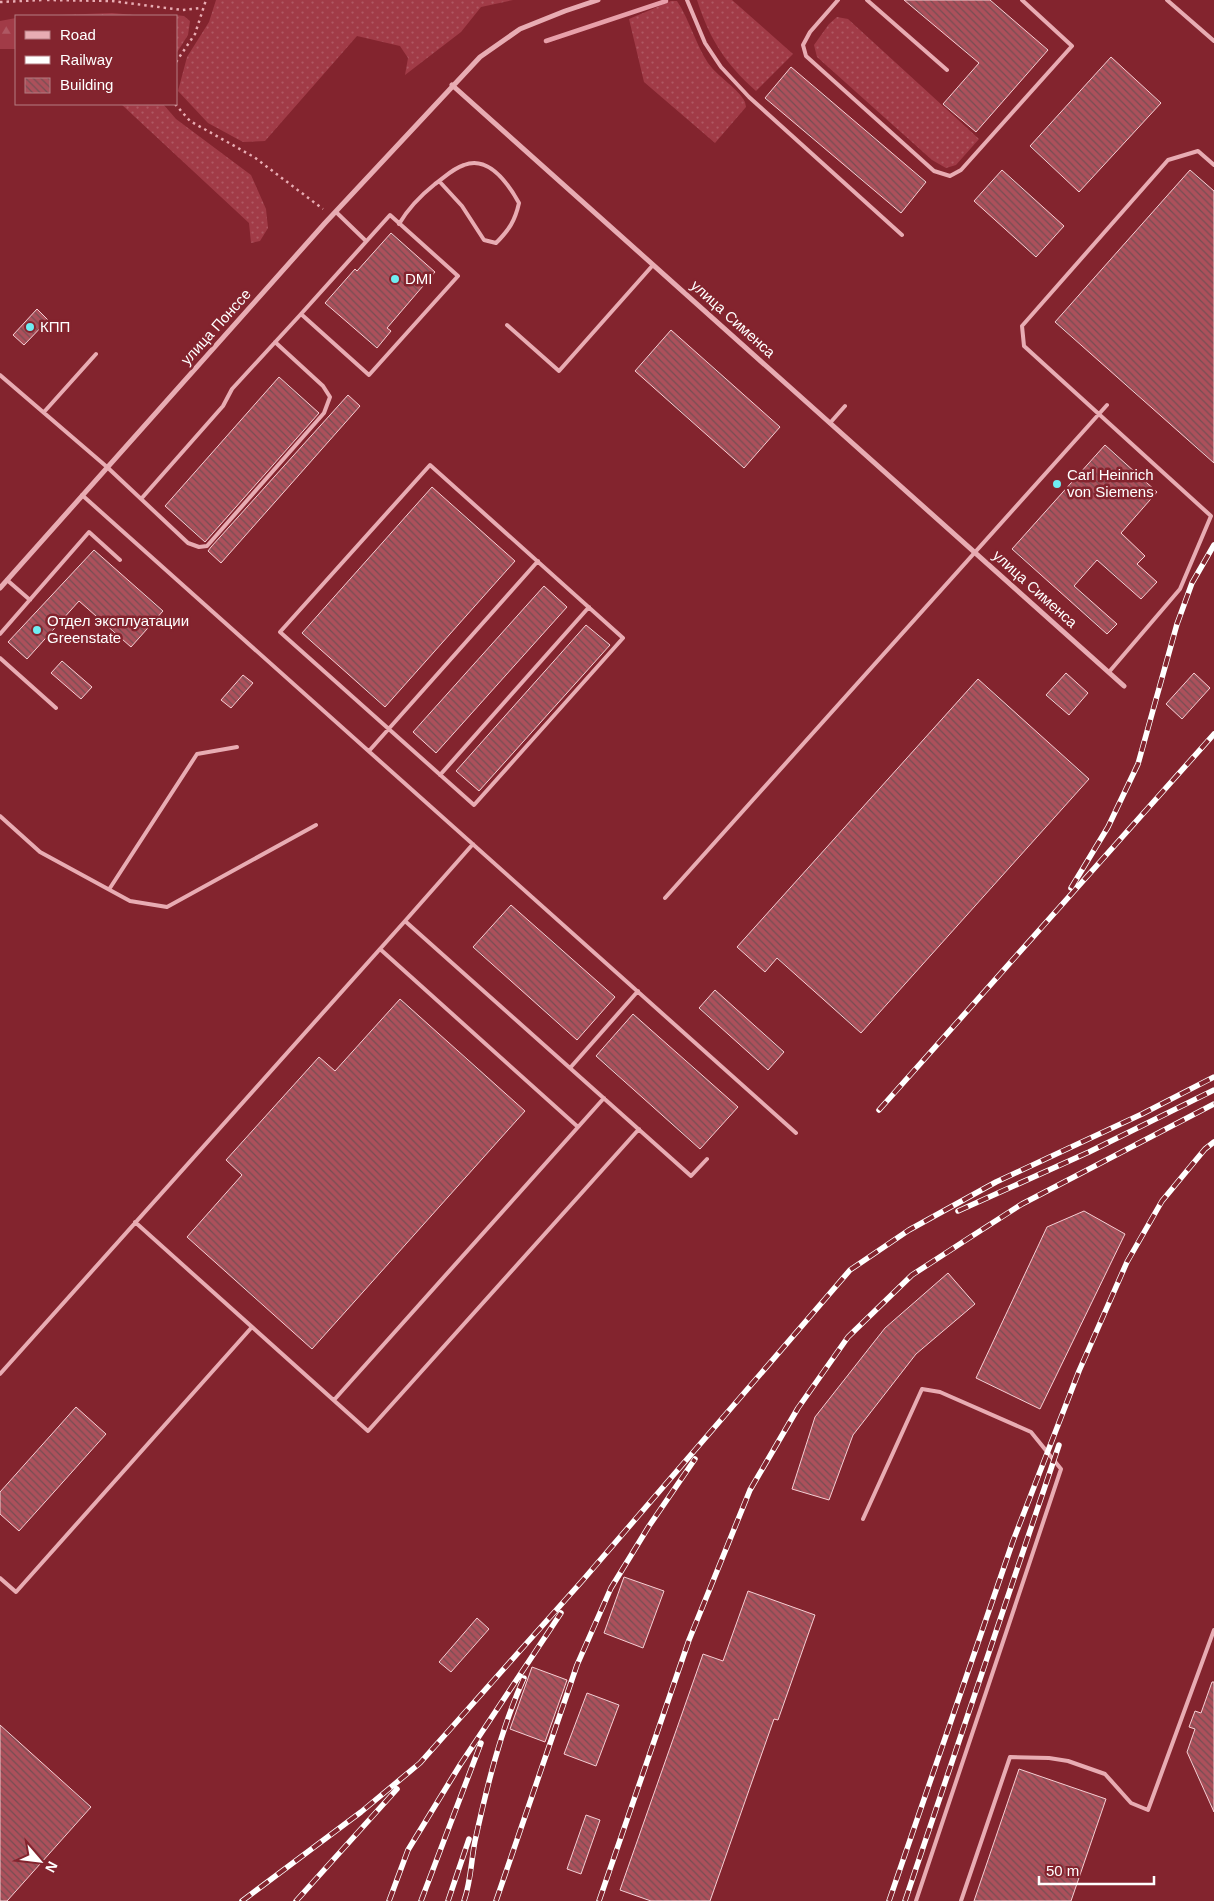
<svg xmlns="http://www.w3.org/2000/svg" width="1214" height="1901" font-family="Helvetica,sans-serif">
<style>
.grass{fill:url(#grass-dots)}
.forest{fill:url(#forest-firs)}
.lines{fill:none;stroke-linecap:round;stroke-linejoin:round}
.stream{stroke:#e8a0aa;stroke-width:4.5}
.building{fill:url(#building-back-hatch);stroke:#f6cfd4}
.path{stroke:#e8acb3;stroke-width:2.5;stroke-dasharray:2.5 4;stroke-linecap:butt}
.service{stroke:#e8acb3;stroke-width:4}
.minor{stroke:#e8acb3;stroke-width:5}
.rail-casing{stroke:#fff;stroke-width:5.5}
.rail{stroke:#83242e;stroke-width:4;stroke-dasharray:11;stroke-linecap:butt}
.poi-dot{fill:#6fedf2;stroke:#83242e;stroke-width:2}
.labels{text-anchor:middle;stroke-width:5;stroke-linejoin:round;paint-order:stroke}
.poi-label{font-size:15px;fill:#fff;stroke:#83242e;text-anchor:start}
.street-label{font-size:15px;fill:#fff;stroke:#83242e}
</style>
<defs>
<pattern id="grass-dots" width="8" height="8" patternUnits="userSpaceOnUse" patternTransform="scale(1.25)"><rect width="8" height="8" fill="#a13b47"/><path d="M2 2h.1M6 6h.1" fill="none" stroke="#af5863" stroke-width="1.8" stroke-linecap="round"/></pattern>
<pattern id="forest-firs" width="22" height="20" patternUnits="userSpaceOnUse" patternTransform="scale(1.25)"><rect width="22" height="20" fill="#a13b47"/><path d="M5 1l3.5 6h-7zM16 11l3.5 6h-7z" fill="#af5863"/></pattern>
<pattern id="building-back-hatch" width="6" height="6" patternUnits="userSpaceOnUse" patternTransform="scale(1.25)"><rect width="6" height="6" fill="#ac505b"/><path d="M-1 5l2 2M0 0l6 6M5-1l2 2" fill="none" stroke="#774e53"/></pattern>
</defs>
<rect width="100%" height="100%" fill="#83242e"/>
<!-- grass -->
<path class="grass" d="M216 0H513L481 7 461 32 405 75 408 58 400 46 357 36 265 141 243 142 208 123 178 91 187 57 209 22Z
M697 0H732L793 54 756 91C725 63 710 40 697 0Z
M671 1H677C690 21 695 43 708 63 718 77 739 89 745 102L746 107 715 143 644 82 629 19Z
M174 15 184 16 190 21 188 35 176 54V16H145Z
M837 17 848 19 979 139 956 165 946 168 932 160 817 57 814 45 829 24Z
M121 104H163L176 119 251 175 266 209 268 228 260 241 251 243 249 223Z"/>
<!-- forest -->
<path class="forest" d="M112 13 145 16H32Z
M16 18V49H0V21Z"/>
<g class="lines">
<!-- stream -->
<path class="stream" d="M546 41 666 1"/>
</g>
<!-- building -->
<path class="building" d="M904 0H990L1048 50 976 132 943 104 979 63Z
M1111 57 1161 103 1079 192 1030 146Z
M791 67 926 182 901 213 765 98Z
M1002 170 1064 226 1036 257 974 201Z
M1190 170 1214 191V463L1055 322Z
M391 233 435 272 387 328 391 331 377 348 325 303 355 269 357 271Z
M37 309 48 320 24 345 13 335Z
M671 330 780 427 744 468 635 371Z
M279 377 319 413 205 542 165 506Z
M348 395 360 406 221 563 208 551 211 547Z
M1105 445 1157 492 1121 533 1145 556 1137 564 1157 582 1141 599 1097 560 1074 586 1117 624 1107 634 1012 549Z
M432 487 515 561 385 707 302 633Z
M94 550 163 611 131 647 79 601 27 659 8 642Z
M544 586 567 607 436 753 413 732Z
M586 625 610 645 479 791 456 771Z
M62 661 92 687 81 699 51 673Z
M1066 673 1088 693 1069 715 1046 695Z
M1194 673 1210 688 1182 719 1166 704Z
M243 675 253 683 231 708 221 700Z
M978 679 1089 779 861 1033 777 958 765 972 737 947Z
M511 905 615 997 577 1040 473 947Z
M715 990 784 1052 768 1070 699 1008Z
M400 999 525 1111 312 1349 187 1237 242 1175 226 1160 319 1057 335 1071Z
M633 1014 738 1107 700 1149 596 1056Z
M1084 1211 1125 1234 1040 1409 976 1378 1047 1227Z
M948 1273 975 1304 916 1354 853 1435 829 1500 792 1489 815 1417 885 1328Z
M76 1407 106 1434 19 1531 0 1514V1492Z
M624 1577 664 1591 643 1648 604 1633Z
M748 1591 815 1615 778 1720 774 1719 710 1901H651L620 1890 703 1654 723 1661Z
M477 1618 489 1629 451 1672 439 1662Z
M532 1667 567 1680 545 1742 510 1729Z
M1212 1682H1214V1812L1187 1752 1195 1729 1189 1727 1195 1711 1201 1713Z
M587 1693 619 1705 596 1766 564 1754Z
M0 1725 91 1807 7 1901H0Z
M1019 1769 1106 1799 1071 1901H974Z
M586 1815 600 1820 581 1874 567 1869Z"/>
<g class="lines">
<!-- path -->
<path class="path" d="M47 0 112 1 182 10 202 8
M0 2 43 0
M176 62 195 34 206 0
M175 104 190 121 254 157 323 209"/>
<!-- service -->
<path class="service" d="M687 0 705 43 721 67 749 97 902 235
M838 0 810 32 803 45 806 56 934 171 950 176 961 170 1072 46 1022 0
M867 0 947 70
M1167 0 1214 41
M336 212 366 241
M390 215 458 276 369 375 301 314Z
M399 224C409 207 420 196 435 184 445 177 452 169 464 165 489 155 509 185 519 203 515 221 509 230 496 243L484 240 462 206 439 181
M507 325 559 371 653 265
M0 375 107 467 188 543 199 547 207 546 324 413 330 397 323 386 275 342
M44 412 96 354
M830 423 845 406
M430 465 623 638 474 805 280 632Z
M82 495 796 1133
M141 499 223 406 232 389 301 314
M7 580 30 600
M0 634 89 532 120 560
M0 658 56 708
M1109 672 1180 589 1211 516 1024 346 1022 326 1168 160 1198 151 1214 165
M369 751 538 561
M440 775 589 607
M0 816 40 852 130 901 167 907 316 825
M473 844 405 921 691 1176 707 1159
M110 888 197 754 237 747
M665 898 1107 405
M380 949 578 1127
M570 1068 638 991
M135 1222 368 1431 639 1129
M0 1374 405 921
M334 1400 604 1098
M863 1519 922 1389 940 1392 1031 1432 1061 1469 916 1901
M0 1578 16 1592 252 1327
M961 1901 1010 1757 1049 1758 1068 1761 1105 1774 1131 1803 1148 1810 1214 1630"/>
<!-- minor -->
<path class="minor" d="M452 85 1124 686
M0 588 325 223 480 57 520 29 565 11 598 0"/>
<!-- rail casing -->
<g class="rail-casing">
<path id="rail" d="M1071 888 1108 827 1138 764 1177 624 1192 583 1214 545
M879 1110 1214 734
M958 1211 1089 1152 1214 1090
M242 1901 361 1812 420 1763 583 1580 850 1270 909 1230 996 1182 1142 1114 1214 1077
M296 1901 397 1789
M389 1901 408 1850 460 1765 561 1613
M421 1901 481 1743
M448 1901 469 1839
M464 1901C471 1881 471 1861 475 1841 487 1786 501 1729 524 1678
M496 1901 577 1665 611 1588 649 1526 695 1459
M599 1901 689 1640 750 1490 798 1408 848 1337 912 1275 969 1238 1022 1204 1214 1104
M889 1901 1013 1541 1079 1371 1127 1262 1162 1201 1205 1149 1214 1142
M905 1901 1059 1445"/>
</g>
<!-- rail -->
<use href="#rail" class="rail"/>
</g>
<!-- markers -->
<g class="poi-dot">
<circle cx="395" cy="279" r="5"/>
<circle cx="30" cy="327" r="5"/>
<circle cx="1057" cy="484" r="5"/>
<circle cx="37" cy="630" r="5"/>
</g>
<g class="labels">
<!-- poi labels -->
<g class="poi-label">
<text x="405" y="284">DMI</text>
<text x="40" y="332">КПП</text>
<text x="1067" y="480">Carl Heinrich<tspan x="1067" dy="17">von Siemens</tspan></text>
<text x="47" y="626">Отдел эксплуатации<tspan x="47" dy="17">Greenstate</tspan></text>
</g>
<!-- street labels -->
<g class="street-label">
<text transform="translate(733 319) rotate(42)" y="5">улица Сименса</text>
<text transform="translate(216 327) rotate(-48)" y="5">улица Понссе</text>
<text transform="translate(1035 589) rotate(42)" y="5">улица Сименса</text>
</g>
</g>
<!-- legend -->
<rect x="15" y="15" width="162" height="90" fill="#83242e" stroke="#b57c82"/>
<rect x="25" y="31" width="25" height="8" fill="#e8acb3" stroke="#b57c82"/>
<text x="60" y="40" font-size="15" fill="#ffffff">Road</text>
<rect x="25" y="56" width="25" height="8" fill="#ffffff" stroke="#b57c82"/>
<text x="60" y="65" font-size="15" fill="#ffffff">Railway</text>
<rect x="25" y="78" width="25" height="15" fill="url(#building-back-hatch)" stroke="#b57c82"/>
<text x="60" y="90" font-size="15" fill="#ffffff">Building</text>
<!-- north arrow -->
<g transform="translate(40 1861) rotate(118)" stroke="#83242e" stroke-width="4" paint-order="stroke">
<path d="M0-4L9 19L0 12L-9 19Z" fill="#ffffff"/>
<text y="-8" font-size="14" font-weight="bold" text-anchor="middle" fill="#ffffff">N</text>
</g>
<!-- scale -->
<path d="M1039 1876v8h115v-8" fill="none" stroke="#ffffff" stroke-width="2.5"/>
<text x="1046" y="1876" font-size="15" fill="#ffffff" stroke="#83242e" stroke-width="4" paint-order="stroke">50 m</text>
</svg>
